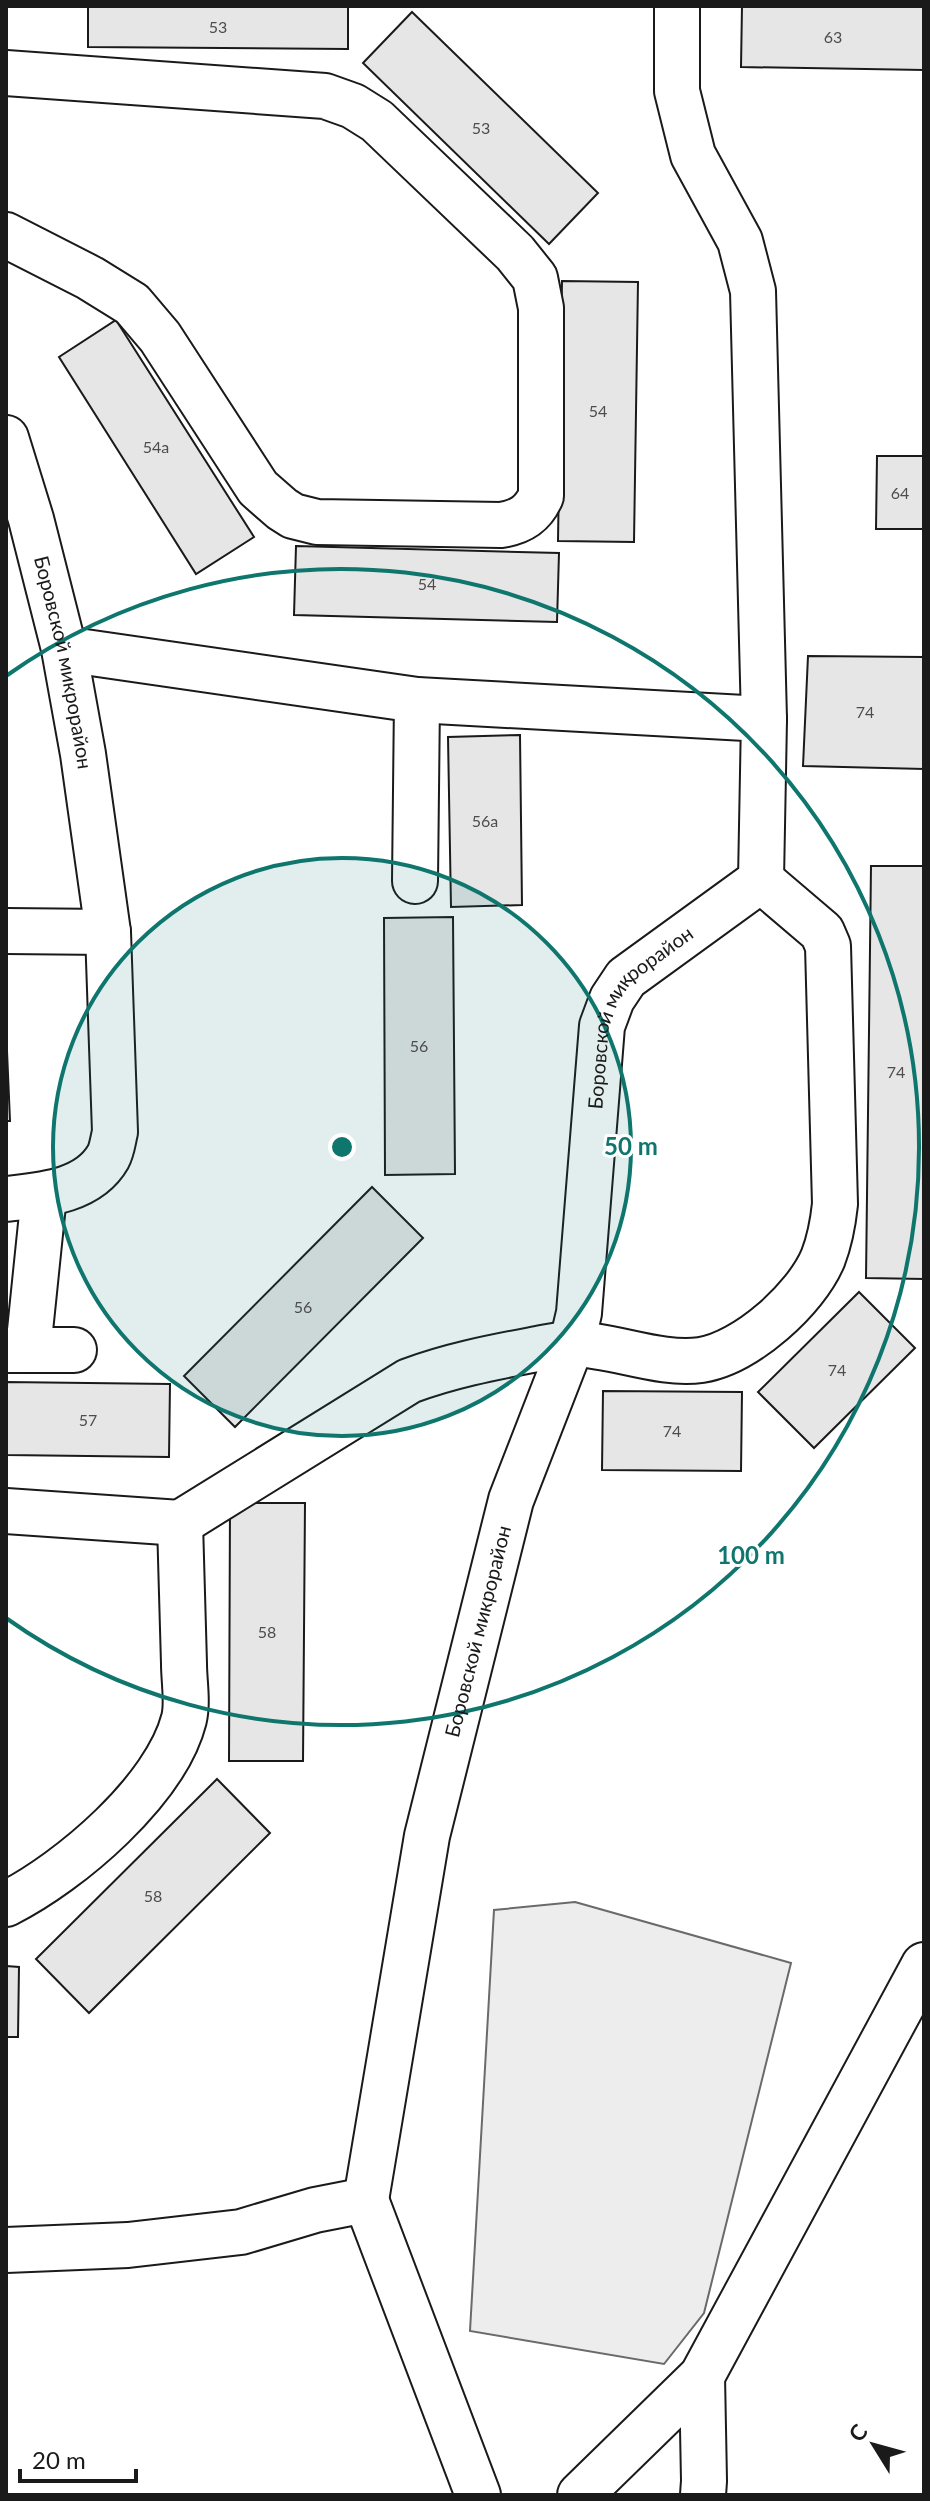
<svg xmlns="http://www.w3.org/2000/svg" width="930" height="2501" font-family="Lato,sans-serif">
<style>
.parking{fill:#ededed;stroke:#6a6a6a;stroke-width:2}
.building{fill:#e6e6e6;stroke:#1a1a1a;stroke-width:2}
.lines{fill:none;stroke-linecap:round;stroke-linejoin:round}
.minor-casing{stroke:#1a1a1a;stroke-width:48}
.minor{stroke:#fff;stroke-width:44}
.ring{fill:none;stroke:#0f766e;stroke-width:4}
.labels{text-anchor:middle;stroke-width:6;stroke-linejoin:round;paint-order:stroke}
.number-label{font-size:16px;fill:#4d4d4d}
.street-label{font-size:20px;fill:#1a1a1a;stroke:#fff}
.centre{fill:#0f766e;stroke:#fff;stroke-width:4}
.ring-label{font-size:24px;text-anchor:middle;font-weight:bold;fill:#0f766e;stroke:#fff;stroke-width:6;stroke-linejoin:round;paint-order:stroke}
</style>
<rect width="100%" height="100%" fill="#fff"/>
<!-- parking -->
<path class="parking" d="M575 1902 791 1963 704 2313 664 2364 470 2331 494 1910Z"/>
<!-- building -->
<path class="building" d="M88 6H348V49L88 47Z
M742 6H924V70L741 67Z
M412 12 598 193 549 244 363 63Z
M562 281 638 282 634 542 558 541Z
M116 320 254 537 196 574 59 357Z
M877 456H924V529H876Z
M296 546 559 553 557 622 294 615Z
M808 656 924 657V769L803 766Z
M520 735 522 905 451 907 448 737Z
M871 866H924V1279L866 1278Z
M453 917 455 1174 385 1175 384 918Z
M6 1051H7L10 1121H6Z
M372 1187 423 1238 235 1427 184 1376Z
M859 1292 915 1348 814 1448 758 1392Z
M6 1382 170 1384 169 1457 6 1455Z
M603 1391 742 1392 741 1471 602 1470Z
M230 1503H305L303 1761H229Z
M217 1779 270 1833 89 2013 36 1959Z
M6 1966 19 1967 18 2037H6Z"/>
<g class="lines">
<!-- minor casing -->
<g class="minor-casing">
<g id="minor">
<path d="M6 73 325 96 353 106 377 121 515 253 535 278 541 308V496C533 514 521 522 501 525L317 522 293 516 282 509 258 488 160 337 132 304 90 278 6 235"/>
<path id="s1" d="M6 438 31 519 64 649 83 754 108 932 115 1132C113 1140 112 1150 108 1157 88 1192 41 1195 6 1199"/>
<path d="M64 649 417 700 764 719"/>
<path d="M415 881 417 700"/>
<path d="M6 931 108 932"/>
<path d="M6 1350H74"/>
<path d="M28 1350 44 1195"/>
<path d="M6 1511 180 1523 409 1381C449 1366 490 1358 532 1350 546 1348 561 1343 574 1344 614 1345 661 1366 701 1360 746 1353 806 1299 823 1258 830 1240 833 1223 835 1204L828 946 822 932 761 880"/>
<path d="M6 1904C70 1872 166 1790 184 1719 188 1702 184 1681 184 1664 183 1617 181 1570 180 1523"/>
<path id="s2" d="M366 2200 427 1836 511 1500 572 1343 579 1313 602 1026 612 999 626 978 761 880 764 719 753 291 740 241 693 155 677 91V6"/>
<path d="M366 2200 478 2495"/>
<path d="M6 2250 128 2245 241 2232 315 2210 366 2200"/>
<path d="M702 2376 704 2481 703 2495"/>
<path d="M580 2495 702 2376 924 1965"/>
</g>
</g>
<!-- minor -->
<use href="#minor" class="minor"/>
</g>
<!-- distance rings -->
<circle cx="342" cy="1147" r="289" fill="#0f766e" fill-opacity=".12"/>
<g class="ring">
<circle cx="342" cy="1147" r="289"/>
<path d="M6 676A578 578 0 1 1 6 1618"/>
</g>
<g class="labels">
<!-- number labels -->
<g class="number-label">
<text x="218" y="33">53</text>
<text x="833" y="43">63</text>
<text x="481" y="134">53</text>
<text x="598" y="417">54</text>
<text x="156" y="453">54а</text>
<text x="900" y="499">64</text>
<text x="427" y="590">54</text>
<text x="865" y="718">74</text>
<text x="485" y="827">56а</text>
<text x="419" y="1052">56</text>
<text x="896" y="1078">74</text>
<text x="303" y="1313">56</text>
<text x="837" y="1376">74</text>
<text x="88" y="1426">57</text>
<text x="672" y="1437">74</text>
<text x="267" y="1638">58</text>
<text x="153" y="1902">58</text>
</g>
<!-- street labels -->
<g class="street-label">
<text dy="7" stroke="none"><textPath href="#s1" startOffset="232">Боровской микрорайон</textPath></text>
<text dy="7" stroke="none"><textPath href="#s2" startOffset="1228">Боровской микрорайон</textPath></text>
<text dy="7" stroke="none"><textPath href="#s2" startOffset="580">Боровской микрорайон</textPath></text>
</g>
</g>
<circle cx="342" cy="1147" r="12" class="centre"/>
<g class="ring-label">
<text x="631" y="1155">50 m</text>
<text x="751" y="1564">100 m</text>
</g>
<!-- border -->
<rect width="930" height="2501" fill="none" stroke="#1a1a1a" stroke-width="16"/>
<!-- north arrow -->
<g transform="translate(874 2445) rotate(307)" stroke="#ffffff" stroke-width="6" paint-order="stroke">
<path d="M0-6L14 30L0 20L-14 30Z" fill="#1a1a1a"/>
<text y="-12" font-size="22" font-weight="bold" text-anchor="middle" fill="#1a1a1a">С</text>
</g>
<!-- scale -->
<path d="M20 2469v12h116v-12" fill="none" stroke="#1a1a1a" stroke-width="4"/>
<text x="32" y="2469" font-size="24" fill="#1a1a1a" stroke="#ffffff" stroke-width="6" paint-order="stroke">20 m</text>
</svg>
